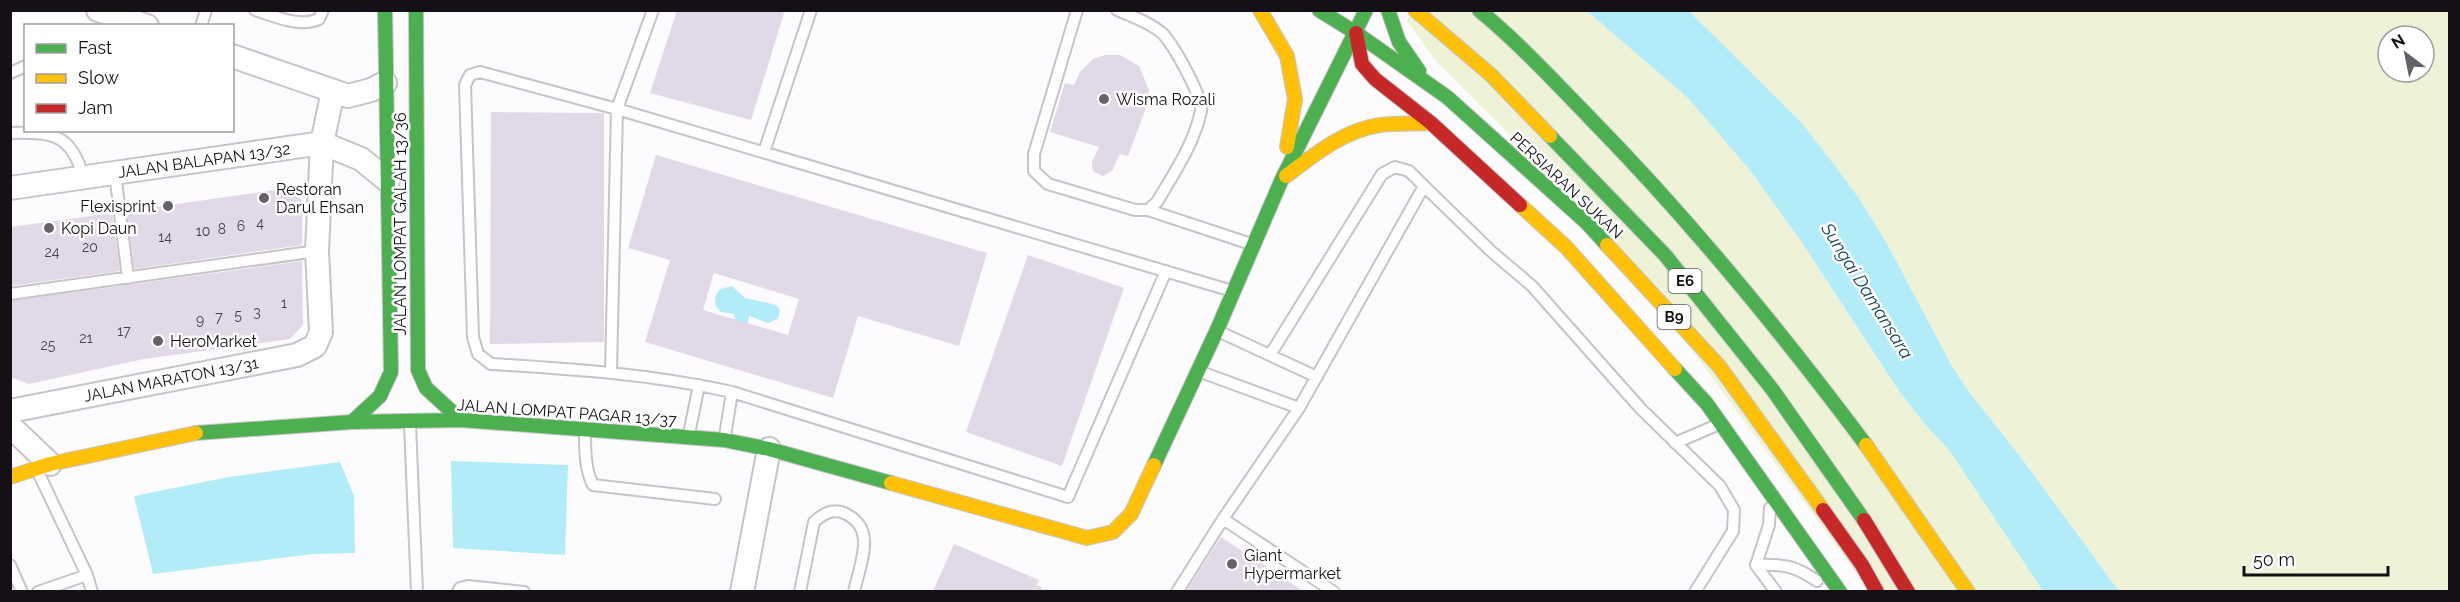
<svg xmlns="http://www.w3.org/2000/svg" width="2460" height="602" font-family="Raleway,sans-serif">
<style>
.green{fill:#eef2d7;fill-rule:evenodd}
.water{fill:#b2ecf9}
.building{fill:#e2d9e8;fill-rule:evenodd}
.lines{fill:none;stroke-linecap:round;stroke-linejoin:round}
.lane-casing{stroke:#c6c4c8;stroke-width:14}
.street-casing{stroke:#c6c4c8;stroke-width:26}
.fast-casing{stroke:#c6c4c8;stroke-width:16}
.slow-casing{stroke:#c6c4c8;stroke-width:16}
.jam-casing{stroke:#c6c4c8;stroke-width:16}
.path{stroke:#dedede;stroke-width:4;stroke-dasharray:6 3;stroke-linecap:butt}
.lane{stroke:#fffeff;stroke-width:10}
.street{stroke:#fffeff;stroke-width:22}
.fast{stroke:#4caf50;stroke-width:14}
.slow{stroke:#ffc107;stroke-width:14}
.jam{stroke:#c62828;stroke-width:14}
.poi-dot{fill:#656267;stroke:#fff;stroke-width:2}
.labels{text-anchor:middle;stroke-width:5;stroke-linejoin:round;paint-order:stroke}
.number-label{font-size:14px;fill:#48424a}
.shield{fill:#fff;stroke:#5a585c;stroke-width:1.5}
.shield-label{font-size:15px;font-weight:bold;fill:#141016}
.poi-label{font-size:16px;fill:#141016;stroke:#fff;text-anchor:start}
.street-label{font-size:16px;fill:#141016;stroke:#fff}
.water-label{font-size:18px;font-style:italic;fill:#184953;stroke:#fff}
</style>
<rect width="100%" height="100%" fill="#fcfbfd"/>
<!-- green -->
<path class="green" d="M1411 11H1587L1688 98 1749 169 1801 241 1899 391 1923 422 1949 450 2043 591H1870L1596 221 1436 61 1407 21Z
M1689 11H2449V591H2119L2022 459 1970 393 1953 368 1886 242 1801 122ZM2388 36H2424V72H2388Z"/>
<!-- water -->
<path class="water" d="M1587 11H1689L1801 122 1832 162 1858 197 1886 242 1953 368 1970 393 2022 459 2119 591H2043L1949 450 1923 422 1899 391 1801 241 1749 169 1688 98Z
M732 286 745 298 776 305 780 310 778 319 768 323 749 316 748 323 736 324 734 314 721 312C712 304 714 297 720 289Z
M451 461 568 465 565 555 453 548Z
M340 462 354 496 355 553 313 554 153 574 134 496 229 477Z"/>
<!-- building -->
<path class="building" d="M677 10H785L751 120 650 93Z
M1105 55H1120L1139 66 1149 90 1146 108 1128 156 1120 154 1112 171 1103 176 1094 172 1092 167V162L1099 147 1050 132 1065 83 1074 85 1080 72 1093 59Z
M491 112 604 113V342L490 344Z
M656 155 987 253 959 346 858 316 833 398 645 342 670 260 628 248ZM714 273 799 299 788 335 703 310Z
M289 188 302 200V245L134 269 127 211Z
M112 213 120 271 10 286V227Z
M1028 255 1124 288 1062 466 966 432Z
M302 261 303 325 290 339 144 359 29 384 10 377V301Z
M1221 537 1303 591H1186Z
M954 544 1039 580 1034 591H933Z"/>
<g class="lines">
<!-- lane casing -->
<g class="lane-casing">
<path id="lane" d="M255 10C275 16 299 28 319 19L323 10
M1077 10 1034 154V171L1048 184 1135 210H1148L1157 202C1174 173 1194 144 1201 111 1203 97 1173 44 1162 33 1149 22 1133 17 1117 10
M201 26 206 10
M10 73 26 66
M10 133C51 132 72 133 83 177
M764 152 811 10
M115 173 128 278
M1148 210 1251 244
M1166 271 1068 497 732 392C652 374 573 369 491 364L478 354 473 337 465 85 470 75 480 72 617 109 1229 290
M10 294 317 251
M1220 332 1317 377
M1270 355 1382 174 1395 167 1409 171 1424 186
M611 371 617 109 653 10
M1201 372 1299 408
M410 424 417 592
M585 432C585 449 585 470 593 485L715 499
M689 434 699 385
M725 436 732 392
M1675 443 1717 425
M38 472 87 575 92 592
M10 565 22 592
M1756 565C1783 564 1794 565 1817 581
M1756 565 1769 525 1770 508
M1756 565 1776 592
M38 592 87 575
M458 592 460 588 468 586 524 592
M800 592 814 522C823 514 832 508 844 513 878 528 860 563 854 592
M1177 592 1223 519
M1334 592 1223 519 1299 408 1424 186 1492 252 1532 286 1641 409 1720 486 1734 510 1733 531 1695 592"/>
</g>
<!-- street casing -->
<g class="street-casing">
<path id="street" d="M98 10 147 26
M232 56 348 96 371 90 385 83
M10 188 322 143 361 159 388 181
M10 411 297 355 315 346 321 332 317 251 322 143 333 91
M10 426 50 464
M742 592 769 449"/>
</g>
<!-- fast casing -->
<g class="fast-casing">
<path id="fast" d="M416 10 418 370 426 388 461 420
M1319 10 1356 33 1447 97 1587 223 1607 245
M1388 10 1399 42 1419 71
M1479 10C1519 43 1554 81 1590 118 1690 220 1780 330 1866 445
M1550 136 1665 255 1772 389 1864 520
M1675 369 1707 404 1840 592
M352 422 380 396 391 372 385 10
M196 433 352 422 461 420 724 440 769 449 891 483
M1154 465 1217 330 1282 179 1366 10"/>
</g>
<!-- slow casing -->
<g class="slow-casing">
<path id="slow" d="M1260 10 1287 56 1295 99 1287 147
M1415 10 1491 75 1550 136
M1286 176C1314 155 1344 130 1380 125 1396 123 1414 124 1431 123
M1520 205 1566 247 1675 369
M1607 245 1719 366 1823 510
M1866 445 1968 592
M10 477 50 464 196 433
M891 483 1087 538 1113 532 1131 514 1154 465"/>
</g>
<!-- jam casing -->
<g class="jam-casing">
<path id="jam" d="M1356 33 1362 64 1375 79 1431 123 1520 205
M1823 510 1862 565 1877 592
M1864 520 1908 592"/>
</g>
<!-- path -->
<path class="path" d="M1036 587 1048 592"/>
<!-- lane -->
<use href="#lane" class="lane"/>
<!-- street -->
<use href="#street" class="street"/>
<!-- fast -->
<use href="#fast" class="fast"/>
<!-- slow -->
<use href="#slow" class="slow"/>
<!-- jam -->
<use href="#jam" class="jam"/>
</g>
<!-- markers -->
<g class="poi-dot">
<circle cx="1104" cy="99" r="6"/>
<circle cx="264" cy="198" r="6"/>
<circle cx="168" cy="206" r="6"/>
<circle cx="49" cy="228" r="6"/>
<circle cx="158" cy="341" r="6"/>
<circle cx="1232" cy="564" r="6"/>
</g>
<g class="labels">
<!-- number labels -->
<g class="number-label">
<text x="260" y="228">4</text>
<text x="241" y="231">6</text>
<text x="222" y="234">8</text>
<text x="203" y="236">10</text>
<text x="165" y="242">14</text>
<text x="90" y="252">20</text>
<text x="52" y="257">24</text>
<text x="284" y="308">1</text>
<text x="257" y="317">3</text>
<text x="238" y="320">5</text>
<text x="219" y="322">7</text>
<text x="200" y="325">9</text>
<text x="124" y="336">17</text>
<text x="86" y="343">21</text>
<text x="48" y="350">25</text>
</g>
<!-- shield labels -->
<g class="shield">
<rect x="1668.5" y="269" width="33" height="24" rx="4.5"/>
<rect x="1657.5" y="305" width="33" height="24" rx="4.5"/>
</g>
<g class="shield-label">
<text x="1685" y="286">E6</text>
<text x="1674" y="322">B9</text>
</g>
<!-- poi labels -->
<g class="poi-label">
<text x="1116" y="105">Wisma Rozali</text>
<text x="276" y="195">Restoran<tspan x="276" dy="18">Darul Ehsan</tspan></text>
<text x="156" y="212" text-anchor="end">Flexisprint</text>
<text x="61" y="234">Kopi Daun</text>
<text x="170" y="347">HeroMarket</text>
<text x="1244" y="561">Giant<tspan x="1244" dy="18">Hypermarket</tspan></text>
</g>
<!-- street labels -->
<g class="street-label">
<text transform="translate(204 160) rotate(-8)" y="6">JALAN BALAPAN 13/32</text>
<text transform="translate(1567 185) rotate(43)" y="6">PERSIARAN SUKAN</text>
<text transform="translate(400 224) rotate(-90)" y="6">JALAN LOMPAT GALAH 13/36</text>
<text transform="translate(171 379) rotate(-11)" y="6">JALAN MARATON 13/31</text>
<text transform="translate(567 412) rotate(4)" y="6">JALAN LOMPAT PAGAR 13/37</text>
</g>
<!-- water labels -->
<g class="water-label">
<text transform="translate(1867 291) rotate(58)" y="6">Sungai Damansara</text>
</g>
</g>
<!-- border -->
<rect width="2460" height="602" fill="none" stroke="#141016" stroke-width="24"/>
<!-- legend -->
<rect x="24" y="24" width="210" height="108" fill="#ffffff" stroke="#a19fa2" stroke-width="1.5"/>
<rect x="36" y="44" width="30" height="9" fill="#4caf50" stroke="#a19fa2" stroke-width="1.5"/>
<text x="78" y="54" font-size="18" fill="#141016">Fast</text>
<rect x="36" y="74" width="30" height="9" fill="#ffc107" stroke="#a19fa2" stroke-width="1.5"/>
<text x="78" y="84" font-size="18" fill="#141016">Slow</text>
<rect x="36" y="104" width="30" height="9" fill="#c62828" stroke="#a19fa2" stroke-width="1.5"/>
<text x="78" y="114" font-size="18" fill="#141016">Jam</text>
<!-- north arrow -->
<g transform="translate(2406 54) rotate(328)"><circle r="28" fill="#ffffff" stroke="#a19fa2" stroke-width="1.5"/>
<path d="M0-4.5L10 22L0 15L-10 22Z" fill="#656267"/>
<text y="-9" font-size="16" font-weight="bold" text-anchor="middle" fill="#141016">N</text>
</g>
<!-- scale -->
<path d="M2244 566v9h144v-9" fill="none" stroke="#141016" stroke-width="3"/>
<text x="2253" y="566" font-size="18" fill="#141016" stroke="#ffffff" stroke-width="4.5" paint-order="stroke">50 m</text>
</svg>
